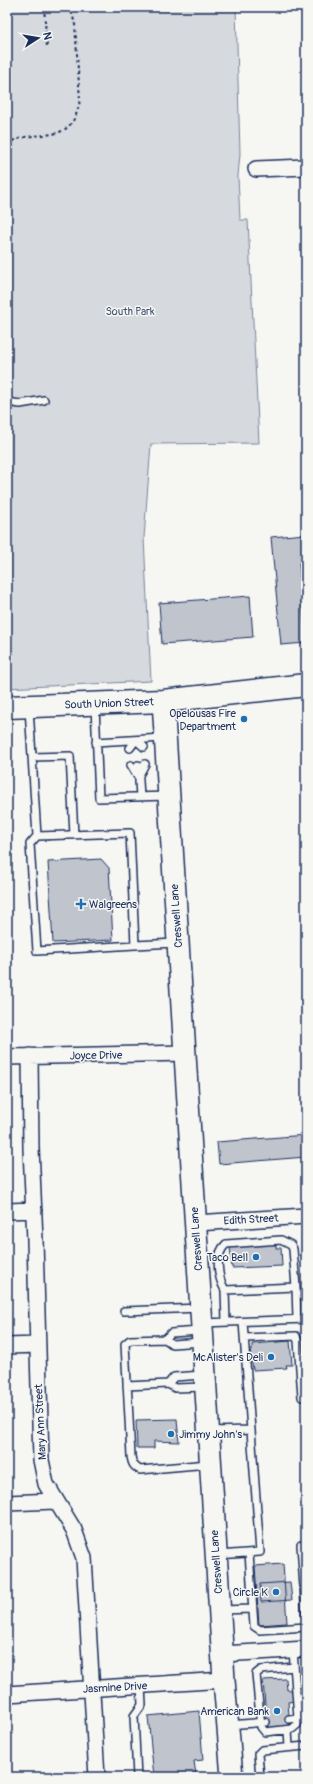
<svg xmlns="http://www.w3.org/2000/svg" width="313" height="1784" font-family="Pangolin,sans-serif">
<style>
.green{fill:#d6d9dd;stroke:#78849e}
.building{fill:#c0c4cd;stroke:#1b2f5e}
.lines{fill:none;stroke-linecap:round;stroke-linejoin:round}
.lane-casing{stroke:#1b2f5e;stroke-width:10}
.street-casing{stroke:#1b2f5e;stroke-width:18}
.secondary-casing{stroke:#1b2f5e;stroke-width:24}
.primary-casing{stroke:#1b2f5e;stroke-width:25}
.path{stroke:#1b2f5e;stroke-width:2;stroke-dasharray:3 3;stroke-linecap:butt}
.lane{stroke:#f6f6f2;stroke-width:7}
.street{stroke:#f6f6f2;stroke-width:15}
.secondary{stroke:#f6f6f2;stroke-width:21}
.primary{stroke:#f6f6f2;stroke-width:22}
.poi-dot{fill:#1f6fb2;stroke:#f6f6f2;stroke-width:1.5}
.labels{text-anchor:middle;stroke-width:3;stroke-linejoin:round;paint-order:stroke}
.park-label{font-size:11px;fill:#405177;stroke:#f6f6f2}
.street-label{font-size:11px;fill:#1b2f5e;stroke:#f6f6f2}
.poi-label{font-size:11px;fill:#1b2f5e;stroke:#f6f6f2;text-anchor:end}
</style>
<rect width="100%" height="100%" fill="#f6f6f2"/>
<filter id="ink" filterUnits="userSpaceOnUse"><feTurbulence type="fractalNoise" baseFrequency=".025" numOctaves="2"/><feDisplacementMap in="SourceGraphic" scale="8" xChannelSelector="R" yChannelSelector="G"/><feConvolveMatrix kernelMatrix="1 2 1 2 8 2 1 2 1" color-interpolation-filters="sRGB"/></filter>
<g filter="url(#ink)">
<!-- green -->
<path class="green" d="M7 7H236L240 154 238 176 240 220H248L259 443 151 444 144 538 151 681 7 688Z"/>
<!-- building -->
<path class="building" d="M306 534V562L299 563 306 643 281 645 271 537Z
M250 596 253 637 162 644 159 603Z
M101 859 109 868 113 940 53 943 48 862Z
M306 1135V1157L219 1164 217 1142Z
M276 1244V1248H281L282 1266 232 1268 230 1247Z
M290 1341 292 1365H286L287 1368 253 1370 250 1351H252V1344Z
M177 1419 179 1442 154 1441V1448H137L136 1420Z
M283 1564 287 1623 259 1625 255 1566Z
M290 1582 292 1600 261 1602 260 1584Z
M286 1679 287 1690H295V1701L288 1702 290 1729 267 1730 263 1680Z
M199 1711 203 1760 194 1761 196 1775 209 1773V1777H154L148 1716Z"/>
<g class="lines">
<!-- lane casing -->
<g class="lane-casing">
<path id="lane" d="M7 402 20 404 44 400
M95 706 99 798 168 796
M29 708 37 836 130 833 135 945 176 943
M136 740 144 747
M96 742 163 738
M130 748 136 740
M32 757 70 756 74 835
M131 765 137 775
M138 765 140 797
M138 777 145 764
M37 836 30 844 37 951 135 945
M306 1245V1256
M225 1290C218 1278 214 1255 226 1244L281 1240 291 1245 293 1249 296 1287
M124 1311 200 1308
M226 1322 225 1290 296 1287 297 1319
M203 1323 306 1319
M245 1338 296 1336 298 1341 302 1397
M165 1339 171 1333 200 1331
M202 1342 172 1344 165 1339 130 1340 125 1344 131 1456C132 1463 133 1466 140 1470L208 1464
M168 1384 174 1377 203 1375
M127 1386 168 1384 175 1388 204 1387
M209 1431 251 1430
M301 1545 306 1616
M249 1553 254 1626 260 1630 306 1627
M218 1555 260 1552 243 1322
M221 1610 252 1609
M293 1650 298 1718V1724L292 1729 265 1732 261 1727 256 1674 261 1670 294 1667
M289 1719 298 1718
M228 1725 266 1722
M288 1730 289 1747
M137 1777 134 1716 142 1705 141 1686
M260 1777 258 1754 262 1750 306 1746"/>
</g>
<!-- street casing -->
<g class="street-casing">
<path id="street" d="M256 169 306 167
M30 1056 31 1148 35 1240 41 1460 46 1484 74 1530 84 1558 97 1777
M7 1057 186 1053
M7 1211 34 1210
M196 1223 306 1216
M7 1346 38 1345
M7 1503 55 1501
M222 1654 306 1649
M7 1694 224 1680"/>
</g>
<!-- secondary casing -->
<g class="secondary-casing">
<path id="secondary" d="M163 701 224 1680 232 1777"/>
</g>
<!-- primary casing -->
<g class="primary-casing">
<path id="primary" d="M7 707 163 701 306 685"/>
</g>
<!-- path -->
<path class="path" d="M44 7 47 48
M7 144C38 125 71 151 80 100L75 24 70 7"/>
<!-- lane -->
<use href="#lane" class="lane"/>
<!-- street -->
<use href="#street" class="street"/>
<!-- secondary -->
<use href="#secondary" class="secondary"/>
<!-- primary -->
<use href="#primary" class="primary"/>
</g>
</g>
<!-- markers -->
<g class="poi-dot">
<circle cx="244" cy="719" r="4"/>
<path d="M79 898h4v4h4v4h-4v4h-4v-4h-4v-4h4z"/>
<circle cx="256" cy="1257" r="4"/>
<circle cx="271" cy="1357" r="4"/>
<circle cx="171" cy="1434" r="4"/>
<circle cx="276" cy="1592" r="4"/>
<circle cx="277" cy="1711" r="4"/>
</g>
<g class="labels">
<!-- park labels -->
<g class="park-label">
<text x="130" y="315">South Park</text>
</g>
<!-- street labels -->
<g class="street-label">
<text transform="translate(109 703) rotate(-2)" y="4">South Union Street</text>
<text transform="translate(176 916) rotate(-94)" y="4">Creswell Lane</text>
<text transform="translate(96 1055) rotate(-1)" y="4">Joyce Drive</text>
<text transform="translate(251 1219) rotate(-3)" y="4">Edith Street</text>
<text transform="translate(196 1239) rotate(-94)" y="4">Creswell Lane</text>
<text transform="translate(40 1422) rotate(-93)" y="4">Mary Ann Street</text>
<text transform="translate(216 1562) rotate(-94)" y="4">Creswell Lane</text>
<text transform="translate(115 1687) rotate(-3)" y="4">Jasmine Drive</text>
</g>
<!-- poi labels -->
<g class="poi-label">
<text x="236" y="717">Opelousas Fire<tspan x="236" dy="13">Department</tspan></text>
<text x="89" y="908" text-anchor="start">Walgreens</text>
<text x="248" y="1261">Taco Bell</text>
<text x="263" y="1361">McAlister's Deli</text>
<text x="179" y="1438" text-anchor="start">Jimmy John's</text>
<text x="268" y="1596">Circle K</text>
<text x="269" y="1715">American Bank</text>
</g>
</g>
<!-- margin -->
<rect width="313" height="1784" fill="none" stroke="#f6f6f2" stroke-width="24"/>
<rect x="12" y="12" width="289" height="1760" fill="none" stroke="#1b2f5e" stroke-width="1.5" filter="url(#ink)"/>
<!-- north arrow -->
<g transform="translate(38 38) rotate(78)" stroke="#f6f6f2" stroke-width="3" paint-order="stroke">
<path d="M0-3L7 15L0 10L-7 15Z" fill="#1b2f5e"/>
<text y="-6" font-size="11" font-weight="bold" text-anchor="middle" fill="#1b2f5e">N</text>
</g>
</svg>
